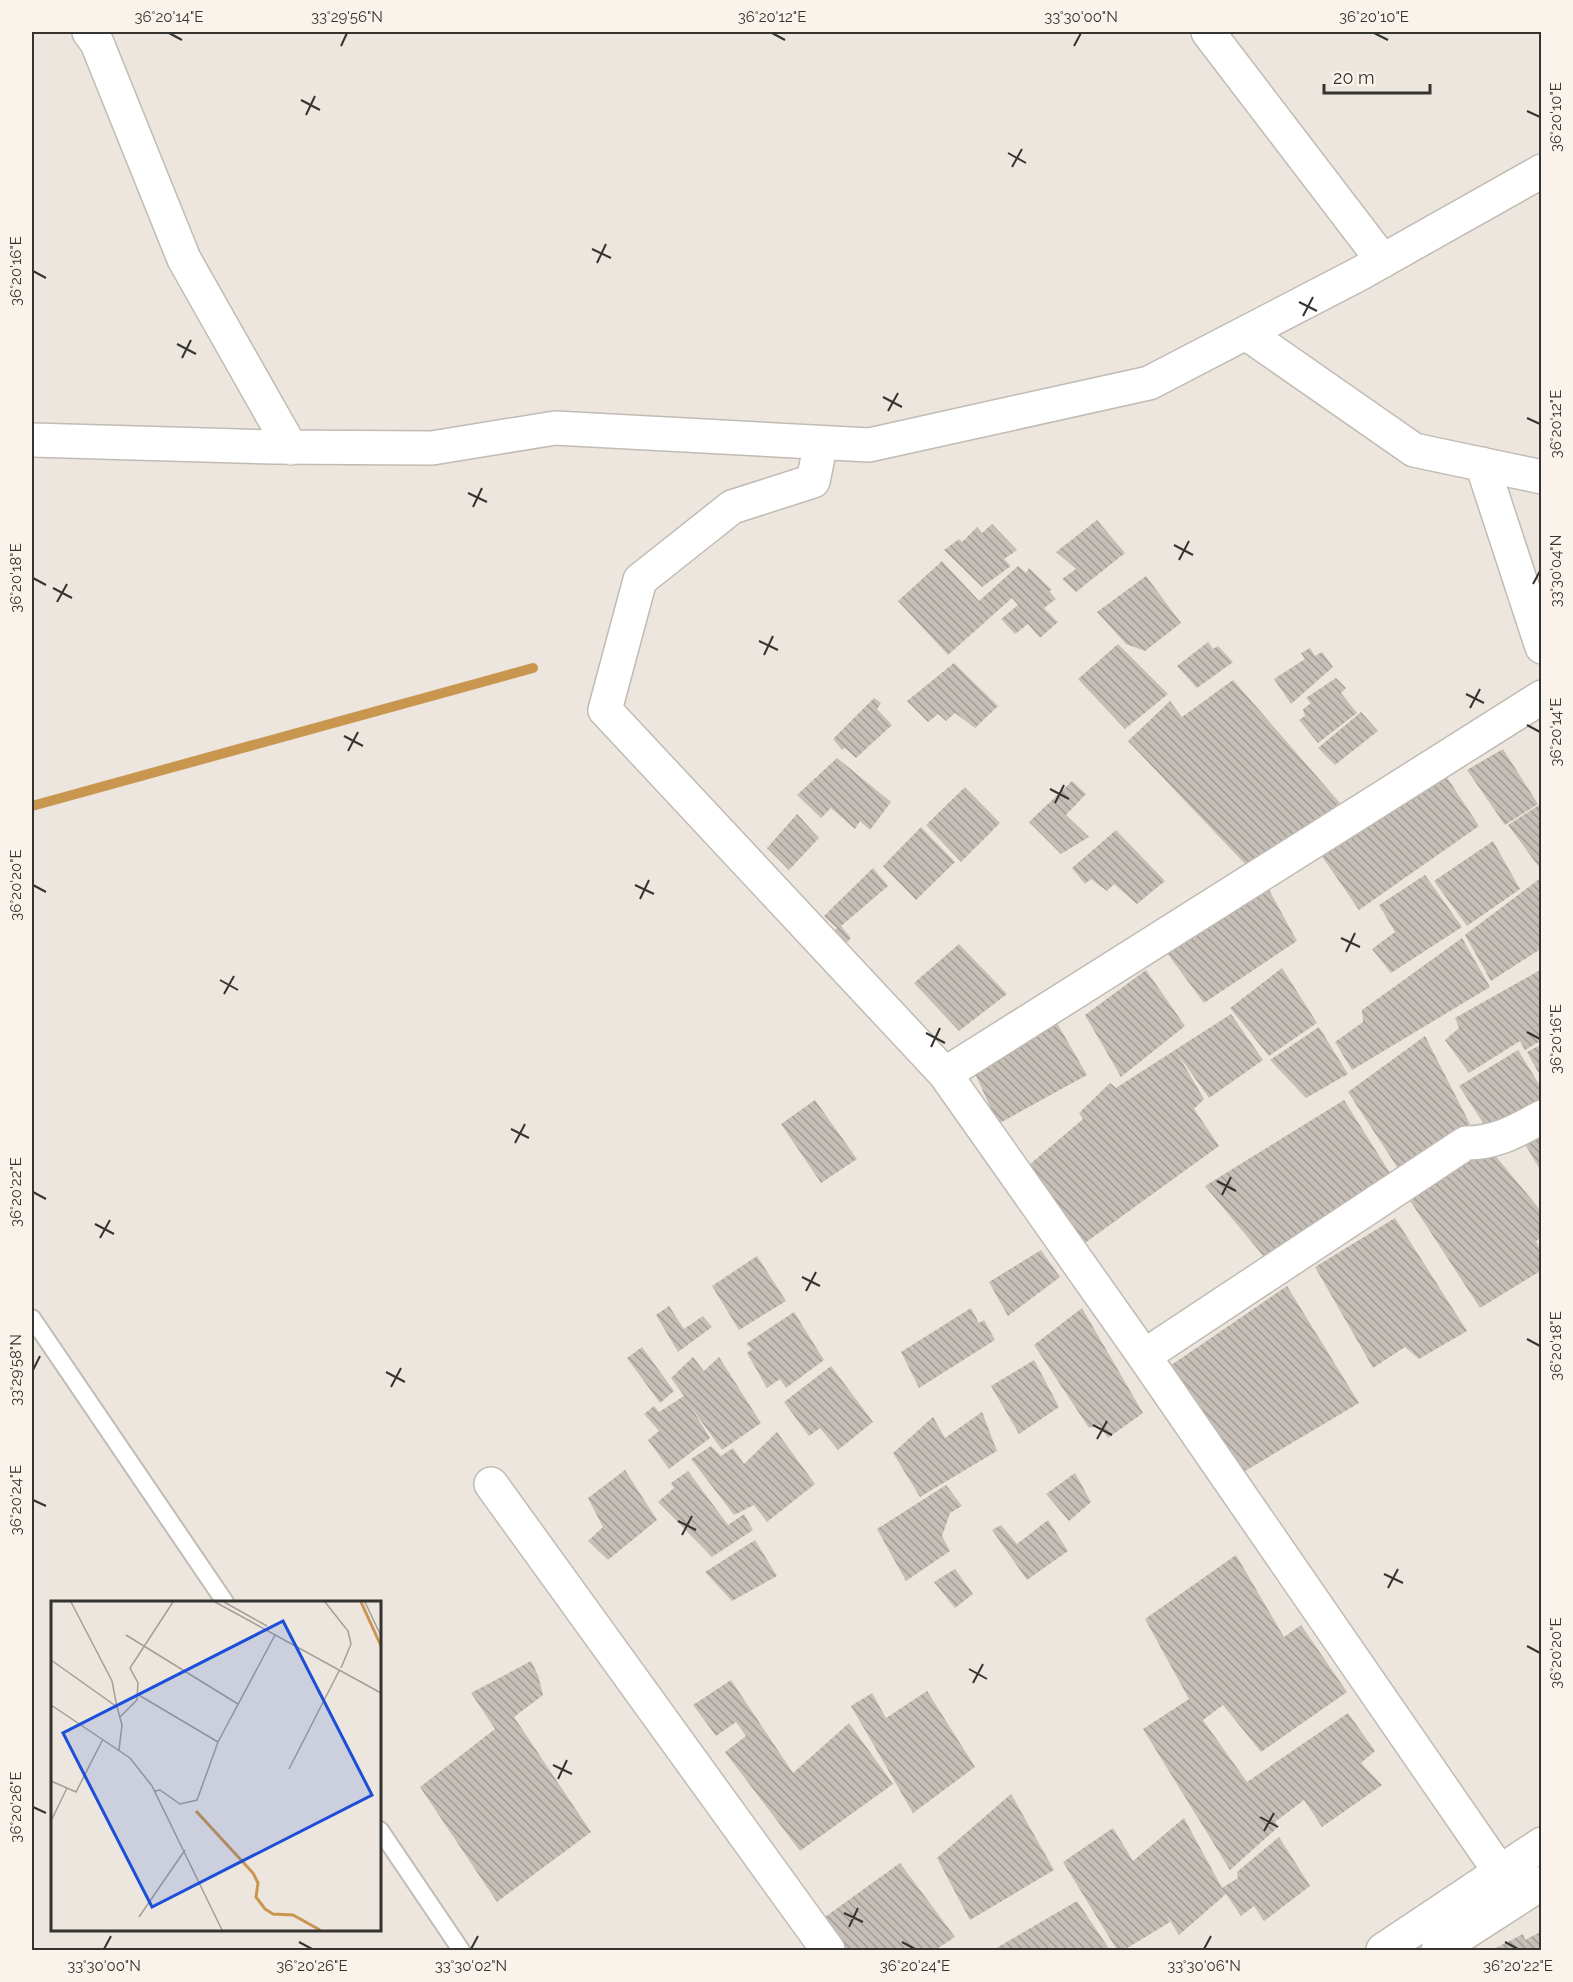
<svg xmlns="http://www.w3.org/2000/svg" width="1573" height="1982" font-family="Raleway,sans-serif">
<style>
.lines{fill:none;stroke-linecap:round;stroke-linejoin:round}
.stream{stroke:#c99650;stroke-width:10}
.building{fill:url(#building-back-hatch)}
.lane-casing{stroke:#c1bbb3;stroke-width:20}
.street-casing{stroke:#c1bbb3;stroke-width:36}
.secondary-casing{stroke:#c1bbb3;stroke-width:36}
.lane{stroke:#fff;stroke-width:16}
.street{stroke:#fff;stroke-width:33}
.secondary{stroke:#fff;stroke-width:33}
.ticks{fill:none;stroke:#353330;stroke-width:2}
.inset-river{fill:none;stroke:#c99650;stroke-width:3}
.inset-road{fill:none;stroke:#a39e98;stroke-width:1.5}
.view{fill:#1d4ed8;fill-opacity:0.15;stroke:#1d4ed8;stroke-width:3}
.inset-edge{fill:none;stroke:#353330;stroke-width:3}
.neatline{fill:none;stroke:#353330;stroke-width:2}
.ticks-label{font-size:15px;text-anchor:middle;fill:#353330}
</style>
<defs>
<pattern id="building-back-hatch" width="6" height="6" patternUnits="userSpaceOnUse" patternTransform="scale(1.5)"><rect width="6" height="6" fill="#c6bfb8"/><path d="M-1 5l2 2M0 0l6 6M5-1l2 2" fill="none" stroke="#a29c96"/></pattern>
</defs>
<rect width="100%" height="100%" fill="#ece6de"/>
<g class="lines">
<!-- stream -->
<path class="stream" d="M32 806 533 668"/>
</g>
<!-- building -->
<path class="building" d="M1097 520 1125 553 1076 592 1062 579 1076 569 1056 552Z
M992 524 1017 550 1004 559 1011 566 982 587 944 550 959 539 962 542 977 527 982 533Z
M942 561 979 601 1018 566 1026 573 1029 568 1052 590 1049 591 1056 599 1044 608 1058 622 1040 638 1028 624 1015 634 1001 619 1018 605 1012 598 948 655 898 601Z
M1146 576 1181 623 1145 651 1126 644 1097 612Z
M1208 642 1213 649 1218 646 1233 662 1197 688 1177 666Z
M1118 644 1168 694 1125 729 1078 679Z
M1310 648 1315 656 1322 652 1333 667 1291 704 1274 679 1305 659 1301 653Z
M954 663 998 706 975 728 955 713 946 721 938 714 928 722 907 701Z
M1336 678 1346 688 1341 693 1357 713 1318 743 1299 720 1305 716 1303 709 1311 703 1306 698Z
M1233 680 1340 803 1247 866 1128 741 1170 701 1182 717Z
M874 698 881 703 877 709 892 725 856 758 845 748 842 750 833 739Z
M1361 712 1378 731 1335 765 1318 748Z
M1503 749 1538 804 1505 825 1467 770Z
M837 758 891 802 870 830 860 821 855 829 831 808 821 818 797 795Z
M1444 773 1479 826 1359 910 1319 852Z
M1072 781 1086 794 1066 815 1089 837 1061 854 1029 822Z
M965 787 1000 823 961 862 926 825Z
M1542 803V871L1508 825Z
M797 814 819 838 789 870 767 848Z
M921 827 955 862 916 900 883 866Z
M1116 830 1165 881 1137 904 1114 884 1107 891 1091 879 1085 884 1072 868Z
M1493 841 1520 889 1467 926 1434 881Z
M873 868 888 886 841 926 851 938 846 943 835 930 837 928 824 916Z
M1425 875 1462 927 1391 973 1372 949 1395 932 1379 905Z
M1542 877V948L1491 981 1465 935Z
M1268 888 1297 941 1204 1003 1167 953Z
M1462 938 1490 987 1352 1070 1335 1042 1363 1022 1362 1010Z
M959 944 1007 994 959 1031 914 983Z
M1282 968 1317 1023 1269 1056 1230 1008Z
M1542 969V1040L1525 1050 1520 1041 1469 1073 1445 1040 1459 1028 1455 1018Z
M1146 970 1185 1026 1121 1077 1085 1015Z
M1231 1014 1263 1060 1209 1098 1177 1053 1204 1099 1194 1109 1219 1146 1078 1248 1029 1165 1083 1119 1079 1113 1110 1083 1116 1088Z
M1054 1018 1087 1075 998 1124 972 1067Z
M1319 1027 1348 1074 1306 1098 1270 1060Z
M1425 1036 1470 1124 1399 1170 1348 1092Z
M1542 1044V1079L1527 1052Z
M1518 1050 1542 1089V1106L1491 1135 1459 1086Z
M815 1100 857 1159 821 1183 781 1124Z
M1344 1100 1395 1181 1270 1264 1205 1186Z
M1542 1133V1173L1522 1139Z
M1489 1148 1542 1212V1237L1536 1241 1542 1254V1270L1480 1308 1407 1196Z
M1395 1218 1467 1331 1419 1359 1405 1347 1373 1368 1315 1267Z
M1041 1250 1060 1277 1008 1316 989 1282Z
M757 1256 786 1301 739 1330 712 1286Z
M1287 1286 1359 1403 1235 1477 1164 1370Z
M669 1306 684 1329 703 1316 712 1327 678 1352 656 1315Z
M971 1308 979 1323 984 1320 995 1340 919 1388 901 1352Z
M1082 1308 1143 1413 1108 1438 1099 1425 1089 1428 1034 1345Z
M794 1312 824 1360 786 1388 780 1379 767 1388 747 1353 752 1349 746 1344Z
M642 1347 674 1391 660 1403 627 1358Z
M693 1357 704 1371 719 1357 761 1423 722 1450 691 1407 710 1438 669 1469 648 1440 659 1431 644 1414 654 1406 659 1412 684 1396 671 1378Z
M1034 1360 1059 1407 1019 1434 991 1386Z
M831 1366 873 1422 838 1450 820 1428 809 1436 784 1402Z
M982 1412 997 1451 920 1497 893 1453 933 1417 945 1438Z
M777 1432 815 1484 767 1522 754 1505 734 1515 691 1459 711 1446 721 1456 733 1448 744 1464Z
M625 1470 657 1520 608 1560 588 1541 603 1527 588 1498Z
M688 1471 728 1525 744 1514 753 1530 712 1557 658 1502 674 1488 671 1483Z
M1075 1473 1091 1502 1069 1521 1046 1494Z
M946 1485 962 1506 950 1513 942 1536 950 1551 906 1581 877 1529Z
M1048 1520 1068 1551 1027 1580 992 1530 1001 1525 1017 1544Z
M755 1540 777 1576 732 1601 705 1572Z
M1236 1555 1284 1637 1301 1625 1347 1692 1261 1752 1223 1705 1203 1720 1247 1782 1348 1713 1375 1751 1361 1763 1382 1785 1322 1827 1304 1800 1275 1822 1278 1827 1230 1870 1143 1729 1189 1699 1145 1619Z
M955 1569 973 1594 955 1608 934 1582Z
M531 1661 538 1675 543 1695 514 1717 591 1832 497 1902 420 1787 495 1729 471 1693Z
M731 1680 793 1773 849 1723 893 1784 800 1851 725 1752 746 1736 736 1722 716 1736 693 1705Z
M927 1691 975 1767 913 1813 851 1706 872 1693 886 1718Z
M1011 1794 1054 1870 970 1920 937 1858Z
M1184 1818 1222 1888 1238 1878 1237 1872 1279 1837 1310 1886 1264 1921 1254 1906 1241 1916 1226 1894 1179 1935 1166 1914 1170 1922 1124 1950H1117L1063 1862 1113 1828 1133 1861Z
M900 1863 955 1937 935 1950H828L811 1927Z
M1077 1901 1110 1950H993Z
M1542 1931V1950H1492L1523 1934 1525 1940Z"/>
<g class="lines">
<!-- lane casing -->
<g class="lane-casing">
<path id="lane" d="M32 1318 225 1602
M380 1830 461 1950"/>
</g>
<!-- street casing -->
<g class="street-casing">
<path id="street" d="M89 32 97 43 184 259 291 448
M1208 32 1383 261
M1246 333 1414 450 1542 477
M32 440 273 447 432 448 555 428 869 445 1149 383 1359 274 1542 171
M821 443 813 481 732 507 640 580 605 710 945 1074 1144 1356 1500 1872
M1482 464 1542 647
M945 1074 1542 697
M1144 1356 1466 1143C1496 1143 1516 1131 1542 1117
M491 1484 828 1950"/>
</g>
<!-- secondary casing -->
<g class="secondary-casing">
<path id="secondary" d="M1383 1950 1542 1844
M1438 1950 1542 1883"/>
</g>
<!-- lane -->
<use href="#lane" class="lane"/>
<!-- street -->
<use href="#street" class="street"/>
<!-- secondary -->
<use href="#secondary" class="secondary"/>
</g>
<!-- ticks -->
<path class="ticks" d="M169 33 182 40M772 33 785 40M1374 33 1388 40M341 46 347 33M1074 46 1081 33M301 100 320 110M1527 111 1540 117M306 115 315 96M1008 153 1026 163M1012 167 1022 149M592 249 611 258M597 263 606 244M33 271 46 278M1299 302 1317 311M1303 316 1313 297M177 344 196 354M182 358 191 340M883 397 902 407M888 411 898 393M1527 418 1540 424M468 493 487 502M473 507 482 488M1174 545 1193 555M1179 560 1189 541M33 578 46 585M1533 584 1540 571M53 588 72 598M57 602 67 584M759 641 778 650M764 655 773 636M1466 694 1484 703M1470 708 1480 689M1527 725 1540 732M344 736 363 746M348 751 358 732M1050 789 1069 799M1055 803 1064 785M33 885 46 892M635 885 654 894M640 899 649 880M1341 938 1360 947M1346 952 1355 933M220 980 238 990M224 994 234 976M1527 1032 1540 1039M926 1033 945 1043M931 1047 940 1028M511 1129 529 1138M515 1143 525 1124M1217 1181 1236 1191M33 1192 46 1199M1222 1195 1231 1177M95 1224 114 1234M100 1238 110 1220M802 1277 820 1286M806 1291 816 1272M1527 1339 1540 1346M33 1370 40 1356M386 1372 405 1382M391 1387 401 1368M1093 1425 1112 1435M1097 1439 1107 1421M33 1500 46 1506M678 1521 696 1530M682 1535 692 1516M1384 1574 1403 1583M1388 1588 1398 1569M1527 1646 1540 1653M969 1669 987 1679M973 1683 983 1664M553 1765 572 1774M558 1779 567 1760M33 1807 46 1813M1260 1817 1278 1827M1264 1831 1274 1813M844 1913 863 1922M849 1927 858 1908M299 1942 312 1949M902 1942 915 1949M1505 1942 1518 1949M104 1949 111 1936M471 1949 478 1936M1204 1949 1211 1936"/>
<!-- overview -->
<g transform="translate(51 1601)">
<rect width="330" height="330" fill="#ece6de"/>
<path class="inset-river" d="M310 1 330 45M145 210 202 272 207 282 205 296 214 308 222 313 242 314 269 329"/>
<path class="inset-road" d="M20 1 61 80 66 106M164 1 330 92M173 1 216 25M274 1 297 30 300 43 290 67M314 1 330 35M75 34 187 103M0 59 66 106 71 124 68 149M86 93 167 141M0 104 79 157 101 185 171 329M69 116 86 99 87 82 79 67 122 1M238 168 288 70M0 180 25 191 52 138M104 190 109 189 129 203 146 199 167 141 224 34M1 218 16 187M88 316 134 249"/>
<path class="view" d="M232 20 321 194 101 306 12 132Z"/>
<rect width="330" height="330" class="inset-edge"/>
</g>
<!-- border -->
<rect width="1573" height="1982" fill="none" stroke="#faf3eb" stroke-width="66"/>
<!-- scale -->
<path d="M1324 84v9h106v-9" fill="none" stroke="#353330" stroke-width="3"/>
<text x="1333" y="84" font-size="18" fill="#353330" stroke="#faf3eb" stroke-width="4.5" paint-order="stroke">20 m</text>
<rect x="33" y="33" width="1507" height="1916" class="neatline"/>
<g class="ticks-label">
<text x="169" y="22">36°20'14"E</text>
<text x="347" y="22">33°29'56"N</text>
<text x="772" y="22">36°20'12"E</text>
<text x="1081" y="22">33°30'00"N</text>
<text x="1374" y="22">36°20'10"E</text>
<text transform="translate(1556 117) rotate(-90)" y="5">36°20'10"E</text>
<text transform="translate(16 271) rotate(-90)" y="5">36°20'16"E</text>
<text transform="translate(1556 424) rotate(-90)" y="5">36°20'12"E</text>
<text transform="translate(1556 571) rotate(-90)" y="5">33°30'04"N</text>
<text transform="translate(16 578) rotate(-90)" y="5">36°20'18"E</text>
<text transform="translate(1556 732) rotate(-90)" y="5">36°20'14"E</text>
<text transform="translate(16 885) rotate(-90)" y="5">36°20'20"E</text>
<text transform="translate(1556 1039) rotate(-90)" y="5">36°20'16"E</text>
<text transform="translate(16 1192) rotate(-90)" y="5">36°20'22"E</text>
<text transform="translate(1556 1346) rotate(-90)" y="5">36°20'18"E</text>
<text transform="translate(16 1370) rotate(-90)" y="5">33°29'58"N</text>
<text transform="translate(16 1500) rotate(-90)" y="5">36°20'24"E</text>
<text transform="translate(1556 1653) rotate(-90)" y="5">36°20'20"E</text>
<text transform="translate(16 1807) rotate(-90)" y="5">36°20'26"E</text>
<text x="104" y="1971">33°30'00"N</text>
<text x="312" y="1971">36°20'26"E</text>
<text x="471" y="1971">33°30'02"N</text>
<text x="915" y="1971">36°20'24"E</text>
<text x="1204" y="1971">33°30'06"N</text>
<text x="1518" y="1971">36°20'22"E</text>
</g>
</svg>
